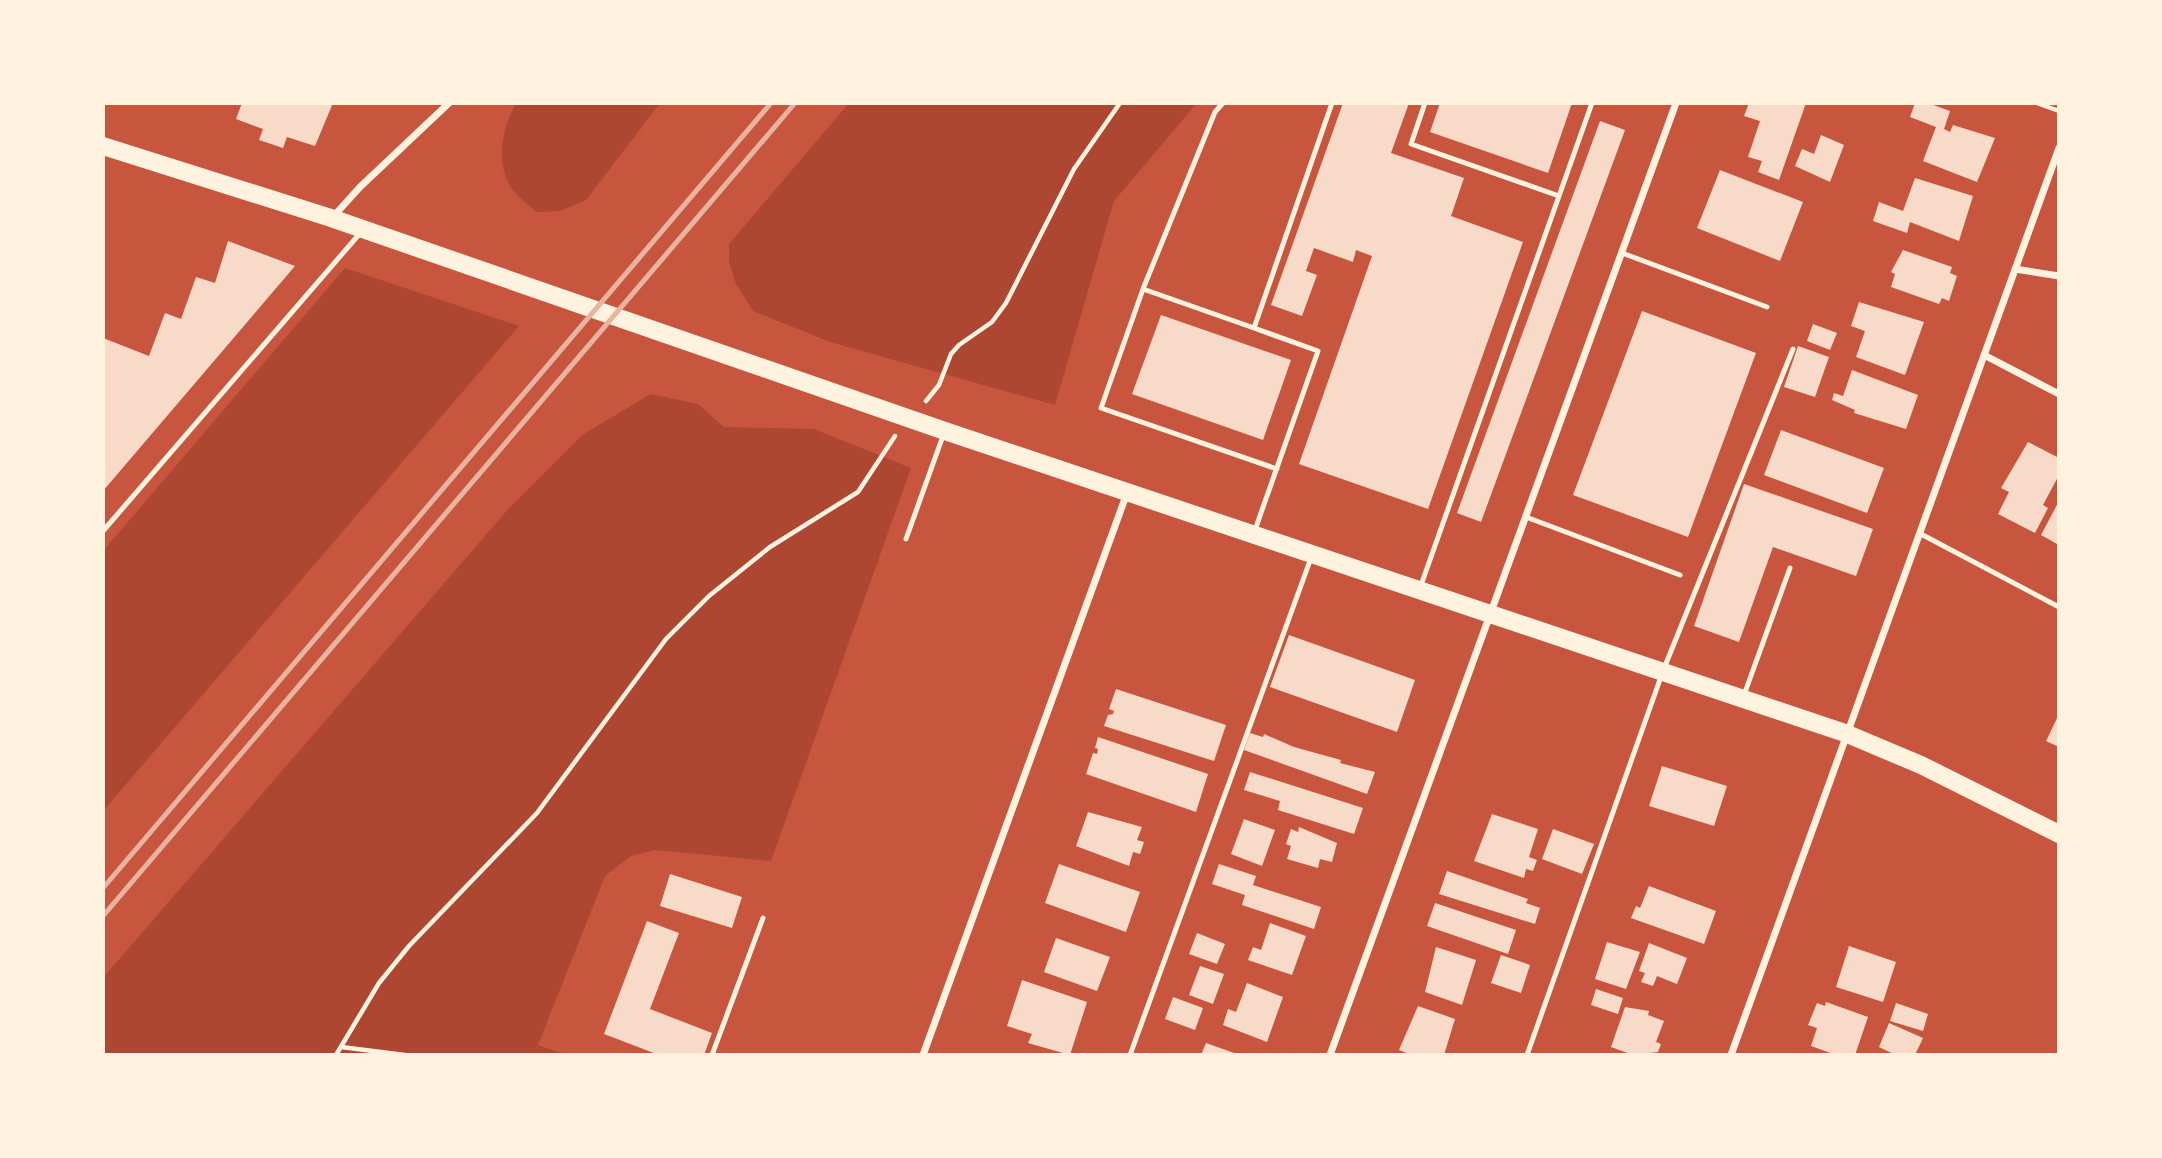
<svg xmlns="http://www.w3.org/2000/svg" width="2162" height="1158" font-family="'Archivo Narrow',sans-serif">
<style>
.green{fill:#ae4732}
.building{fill:#f7dbc8}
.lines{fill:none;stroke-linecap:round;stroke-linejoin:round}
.path{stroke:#fff3e0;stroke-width:4.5}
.service{stroke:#fff3e0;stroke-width:5}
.minor{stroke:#fff3e0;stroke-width:7}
.primary{stroke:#fff3e0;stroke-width:18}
.rail{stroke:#e9b49f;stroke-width:5}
</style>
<rect width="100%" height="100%" fill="#c8553d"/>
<!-- green -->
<path class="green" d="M516 103H660L586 200 560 211 536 212C529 205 518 197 512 189 495 163 502 128 516 103Z
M849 103H1197L1114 201 1055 405 830 342 753 311 736 284 729 261V244Z
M345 268 519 326 103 811V551Z
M651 394 698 404 724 427 814 429 911 468 771 861 655 850 631 856 605 876 538 1045 566 1055H103V978L510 507 582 435Z"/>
<!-- building -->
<path class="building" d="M242 103H333L315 146 287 137 283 148 259 140 263 129 236 119Z
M1343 103H1409L1391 153 1464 178 1451 216 1523 242 1428 509 1299 464 1372 256 1356 250 1353 262 1314 248 1306 271 1317 275 1302 316 1271 305Z
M1440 103H1572L1548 173 1430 132Z
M1749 103H1806L1779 180 1758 172 1762 161 1748 157 1760 121 1744 116Z
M1915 103H1928L1950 111 1944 129 1950 132 1953 125 1995 138 1977 182 1923 161 1936 127 1910 117Z
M1600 121 1625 130 1481 522 1457 513Z
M1821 135 1844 145 1830 182 1795 166 1802 149 1814 154Z
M1720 170 1803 202 1780 261 1697 228Z
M1915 178 1973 196 1959 241 1910 222 1907 233 1873 221 1879 202 1903 211Z
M228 241 295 266 103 491V338L149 356 165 313 181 319 196 277 215 283Z
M1903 250 1952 267 1950 273 1957 276 1949 301 1942 298 1939 304 1891 287 1895 274 1891 272Z
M1859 302 1924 322 1905 375 1856 357 1865 331 1851 326Z
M1642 311 1756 353 1688 537 1573 495Z
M1161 315 1291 360 1263 440 1132 394Z
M1813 324 1837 333 1830 350 1807 341Z
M1798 346 1829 357 1815 397 1784 387Z
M1852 370 1918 395 1906 429 1854 413 1855 410 1832 400 1834 393 1843 396Z
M1781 430 1884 468 1867 513 1764 475Z
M2028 442 2059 458V475L2043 505 2048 508 2035 533 1998 514 2009 492 2001 488Z
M1744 484 1873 529 1856 576 1773 547 1739 642 1694 626Z
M2059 501V542L2057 544 2041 535Z
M1289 635 1415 680 1397 732 1270 687Z
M1116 689 1226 725 1214 761 1104 726 1108 715 1113 714 1114 711 1109 709Z
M2059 714V747L2046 741Z
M1250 733 1263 737 1264 734 1294 747 1341 760 1340 763 1375 772 1367 794 1244 750Z
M1098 737 1208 774 1196 812 1086 774 1093 753 1097 754 1098 749 1095 748Z
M1662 766 1727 786 1714 826 1649 806Z
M1250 772 1363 808 1354 834 1278 810 1280 801 1244 790Z
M1088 812 1142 827 1137 840 1144 842 1140 854 1133 852 1129 866 1076 846Z
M1492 814 1538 829 1529 857 1537 860 1533 871 1526 869 1524 878 1474 861Z
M1244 819 1275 830 1262 866 1231 854Z
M1299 827 1337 843 1332 862 1320 859 1318 868 1287 859 1291 846 1286 844 1291 829 1298 832Z
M1553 829 1594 844 1582 874 1542 859Z
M1059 864 1140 892 1126 932 1045 903Z
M1219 864 1256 876 1253 885 1321 907 1314 929 1242 905 1245 895 1212 884Z
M1447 871 1528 899 1526 903 1540 908 1535 924 1439 894Z
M670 874 742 897 732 928 660 906Z
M1649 886 1716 911 1704 944 1631 918 1636 906 1640 908Z
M1435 903 1516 930 1508 954 1427 926Z
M647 921 679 933 650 1009 712 1033 704 1055H659L604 1034Z
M1270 923 1306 936 1292 975 1248 960 1253 947 1261 950Z
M1197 933 1225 944 1217 964 1189 954Z
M1056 938 1110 957 1097 991 1044 972Z
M1607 942 1640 952 1626 989 1595 979Z
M1649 943 1687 958 1677 984 1657 976 1653 986 1641 982 1645 973 1639 971Z
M1849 946 1896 962 1883 1002 1836 987Z
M1436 947 1476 960 1462 1005 1425 992Z
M1501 955 1530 965 1521 993 1491 983Z
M1200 966 1224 974 1213 1004 1189 995Z
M1022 980 1087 1002 1070 1055 1028 1043 1032 1034 1007 1026Z
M1247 983 1283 997 1267 1042 1223 1025 1228 1009 1236 1012Z
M1596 989 1623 998 1618 1014 1591 1005Z
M1173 997 1203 1008 1195 1030 1165 1019Z
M1826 1002 1868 1017 1855 1055H1836L1811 1046 1817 1028 1808 1025 1817 1003 1825 1006Z
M1896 1003 1928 1014 1923 1031 1890 1021Z
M1418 1006 1455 1019 1444 1055H1412L1399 1050Z
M1625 1007 1649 1011 1648 1015 1664 1021 1656 1042 1661 1044 1658 1052 1633 1055 1611 1047Z
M1889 1023 1923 1038 1915 1055H1896L1879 1047Z
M1206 1043 1237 1054V1055H1201Z"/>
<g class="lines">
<!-- path -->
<path class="path" d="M2037 103 2059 111
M926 401 939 385 951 354 959 345 992 322 1006 303 1074 169 1120 103
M341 1047 405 1055
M336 1055 379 983 409 946 537 813 666 639 709 596 770 547 858 492 895 436"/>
<!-- service -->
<path class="service" d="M1425 103 1411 144 1559 196
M1622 253 1767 307
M1143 289 1215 112 1223 103
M1254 328 1143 289 1101 408 1277 469
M1526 517 1680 575
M1255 530 1318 351 1254 328 1332 103
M103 531 362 231
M1919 533 2059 607
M906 539 944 433
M1420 588 1592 103
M1744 695 1790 568
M712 1055 763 918
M1130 1055 1311 558
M1527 1055 1663 671 1793 349"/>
<!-- minor -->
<path class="minor" d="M332 218 360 187 449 103
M2015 269 2059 276
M1984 355 2059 394
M923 1055 1127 493
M1330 1055 1676 103
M1731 1055 2059 148"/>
<!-- primary -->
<path class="primary" d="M103 146 331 218 945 431 1845 733 1921 765 2059 834"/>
<!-- rail -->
<path class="rail" d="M103 888 771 103
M103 916 795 103"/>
</g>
<!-- border -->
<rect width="2162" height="1158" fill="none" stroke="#fff3e0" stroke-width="210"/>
</svg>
